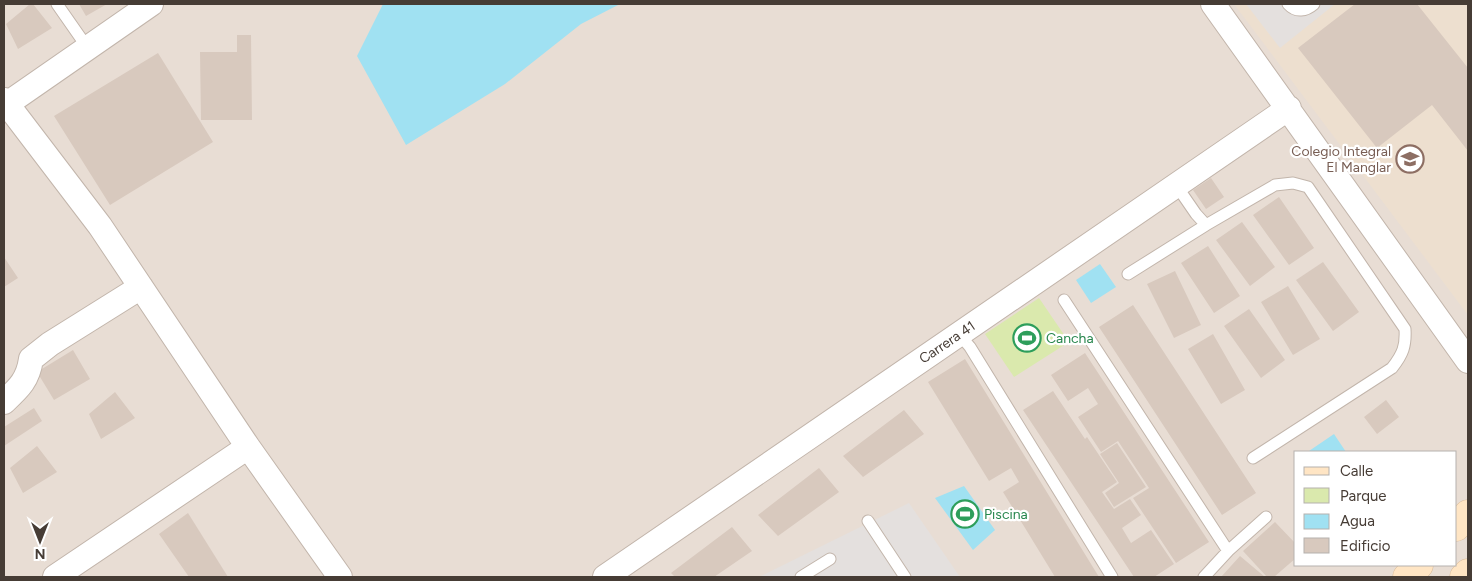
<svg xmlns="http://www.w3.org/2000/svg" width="1472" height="581" font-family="Figtree,sans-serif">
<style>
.residential{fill:#e8ddd4;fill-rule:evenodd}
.education{fill:#eddfcf}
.green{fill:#dae9ad}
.parking{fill:#e4e0de}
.water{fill:#a0e1f2}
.building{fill:#d8c9be}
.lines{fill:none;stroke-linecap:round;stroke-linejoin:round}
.lane-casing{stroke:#c2b5ab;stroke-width:13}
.street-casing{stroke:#c2b5ab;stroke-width:26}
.secondary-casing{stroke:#d8b996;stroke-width:29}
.lane{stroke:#fff;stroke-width:11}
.street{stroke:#fff;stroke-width:24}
.secondary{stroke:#ffe5c4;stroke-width:28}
.labels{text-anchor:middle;stroke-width:4.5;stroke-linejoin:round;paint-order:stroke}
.education-label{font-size:14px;fill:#785e54;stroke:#fff;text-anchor:end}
.leisure-label{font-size:14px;fill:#27864d;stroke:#fff;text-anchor:start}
.street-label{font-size:14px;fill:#463c35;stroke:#fff}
</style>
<rect width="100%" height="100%" fill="#f3ede6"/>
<!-- residential -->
<path class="residential" d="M4 4H1468V577H4ZM1296 452H1456V565H1296Z"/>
<!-- education -->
<path class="education" d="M1234 4H1468V315Z"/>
<!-- green -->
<path class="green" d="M1039 298 1069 342 1014 377 985 334Z"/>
<!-- parking -->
<path class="parking" d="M1246 4H1335L1280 48Z
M909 503 960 577H759Z"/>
<!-- water -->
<path class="water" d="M383 4H620L581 24 505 84 406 145 357 56Z
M1100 264 1116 287 1091 303 1076 280Z
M1334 434 1346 452H1309V451Z
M964 486 995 530 973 550 935 498Z"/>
<!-- building -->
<path class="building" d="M30 4H33L52 28 18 49 6 24Z
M79 4H107L86 16Z
M1355 4H1417L1468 68V151L1432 105 1377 148 1298 48Z
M237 35H251L252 120H201L200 52H237Z
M158 53 213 142 110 205 54 116Z
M1211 178 1224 197 1206 209 1193 190Z
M1279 197 1314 248 1289 265 1253 215Z
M1242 222 1275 267 1250 286 1216 240Z
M1208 246 1240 296 1214 313 1181 263Z
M4 257 18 278 4 287Z
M1323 262 1359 312 1333 331 1296 280Z
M1175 271 1201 325 1174 338 1147 284Z
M1288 286 1320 339 1293 355 1261 302Z
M1133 305 1256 493 1222 515 1099 327Z
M1249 309 1285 360 1261 378 1224 326Z
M1213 334 1245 390 1221 404 1188 349Z
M73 350 90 379 54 400 37 372Z
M1085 353 1209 542 1176 563 1133 498 1149 488 1118 441 1101 452 1078 417 1098 404 1088 388 1068 401 1051 375Z
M965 359 1099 577H1055L1003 492 1019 482 1011 468 989 481 928 382Z
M1053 391 1085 439 1087 437 1117 482 1102 492 1114 509 1130 499 1141 515 1122 528 1131 543 1151 530 1174 564 1154 577H1134L1023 410Z
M115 392 135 418 101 439 89 414Z
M1386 400 1399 417 1377 434 1364 417Z
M34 408 42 421 4 446V427Z
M904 410 924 434 863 477 843 456Z
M1117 443 1146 487 1114 507 1105 493 1119 483 1100 454Z
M37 446 57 472 23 493 10 468Z
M819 468 839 492 778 536 758 515Z
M188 513 228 577H189L159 534Z
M1275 522 1296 544V558L1274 577H1267L1243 551Z
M732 527 752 551 714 577H675L671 573Z
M1240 556 1265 577H1221Z"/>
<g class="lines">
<!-- lane casing -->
<g class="lane-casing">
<path id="lane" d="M57 4 87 47
M1288 4C1296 13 1306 11 1314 4
M1176 185 1196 214 1206 225
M1128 274 1206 225 1275 185 1293 183 1308 187 1405 329C1406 346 1403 354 1392 368L1253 458
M1064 300 1228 551
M959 334 970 347 1112 577
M868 521 905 577
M801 577 830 559
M1204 577 1228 551 1266 517"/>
</g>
<!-- street casing -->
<g class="street-casing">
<path id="street" d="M1213 4 1468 361
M4 100 100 226 248 447 340 577
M4 106 151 4
M4 402C19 388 28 380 31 359L50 344 141 287
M55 577 248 447
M605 577 1289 108"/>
</g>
<!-- secondary casing -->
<g class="secondary-casing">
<path id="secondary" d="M1456 527 1468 514
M1407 577 1419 565
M1464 577 1468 573"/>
</g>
<!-- lane -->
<use href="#lane" class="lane"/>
<!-- street -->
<use href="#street" class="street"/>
<!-- secondary -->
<use href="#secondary" class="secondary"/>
</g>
<!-- icons -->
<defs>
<g id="school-ring" transform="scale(1.4375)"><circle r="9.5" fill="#fff" stroke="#8d6e63" stroke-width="1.5"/><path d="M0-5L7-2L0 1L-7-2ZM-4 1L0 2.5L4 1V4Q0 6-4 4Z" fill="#8d6e63"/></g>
<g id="stadium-ring" transform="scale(1.4375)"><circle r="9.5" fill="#fff" stroke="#2e9e5b" stroke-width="1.5"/><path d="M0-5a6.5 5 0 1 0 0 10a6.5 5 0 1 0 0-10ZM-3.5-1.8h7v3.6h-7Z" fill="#2e9e5b"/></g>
</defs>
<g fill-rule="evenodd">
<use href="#school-ring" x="1410" y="159"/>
<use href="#stadium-ring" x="1027" y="338"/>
<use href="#stadium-ring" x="965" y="514"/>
</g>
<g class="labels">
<!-- education labels -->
<g class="education-label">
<text x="1391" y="156">Colegio Integral<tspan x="1391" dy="16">El Manglar</tspan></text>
</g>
<!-- leisure labels -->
<g class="leisure-label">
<text x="1046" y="343">Cancha</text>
<text x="984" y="519">Piscina</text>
</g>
<!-- street labels -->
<g class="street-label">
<text transform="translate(947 342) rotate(-34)" y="5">Carrera 41</text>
</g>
</g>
<!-- border -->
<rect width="1472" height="581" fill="none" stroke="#463c35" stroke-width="10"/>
<!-- legend -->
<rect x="1294" y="451" width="162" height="115" fill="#ffffff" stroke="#b5b1ae"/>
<rect x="1304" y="467" width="25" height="8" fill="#ffe5c4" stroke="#b5b1ae"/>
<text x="1340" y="476" font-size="15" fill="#463c35">Calle</text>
<rect x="1304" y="488" width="25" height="15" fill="#dae9ad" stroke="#b5b1ae"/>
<text x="1340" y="501" font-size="15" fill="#463c35">Parque</text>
<rect x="1304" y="514" width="25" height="15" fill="#a0e1f2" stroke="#b5b1ae"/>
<text x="1340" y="526" font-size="15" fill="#463c35">Agua</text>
<rect x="1304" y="538" width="25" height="15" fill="#d8c9be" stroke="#b5b1ae"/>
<text x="1340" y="551" font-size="15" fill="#463c35">Edificio</text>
<!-- north arrow -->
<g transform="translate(40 541) rotate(180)" stroke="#ffffff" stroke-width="4" paint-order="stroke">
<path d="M0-4L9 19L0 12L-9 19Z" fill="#463c35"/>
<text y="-8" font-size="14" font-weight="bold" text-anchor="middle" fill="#463c35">N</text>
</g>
</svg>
